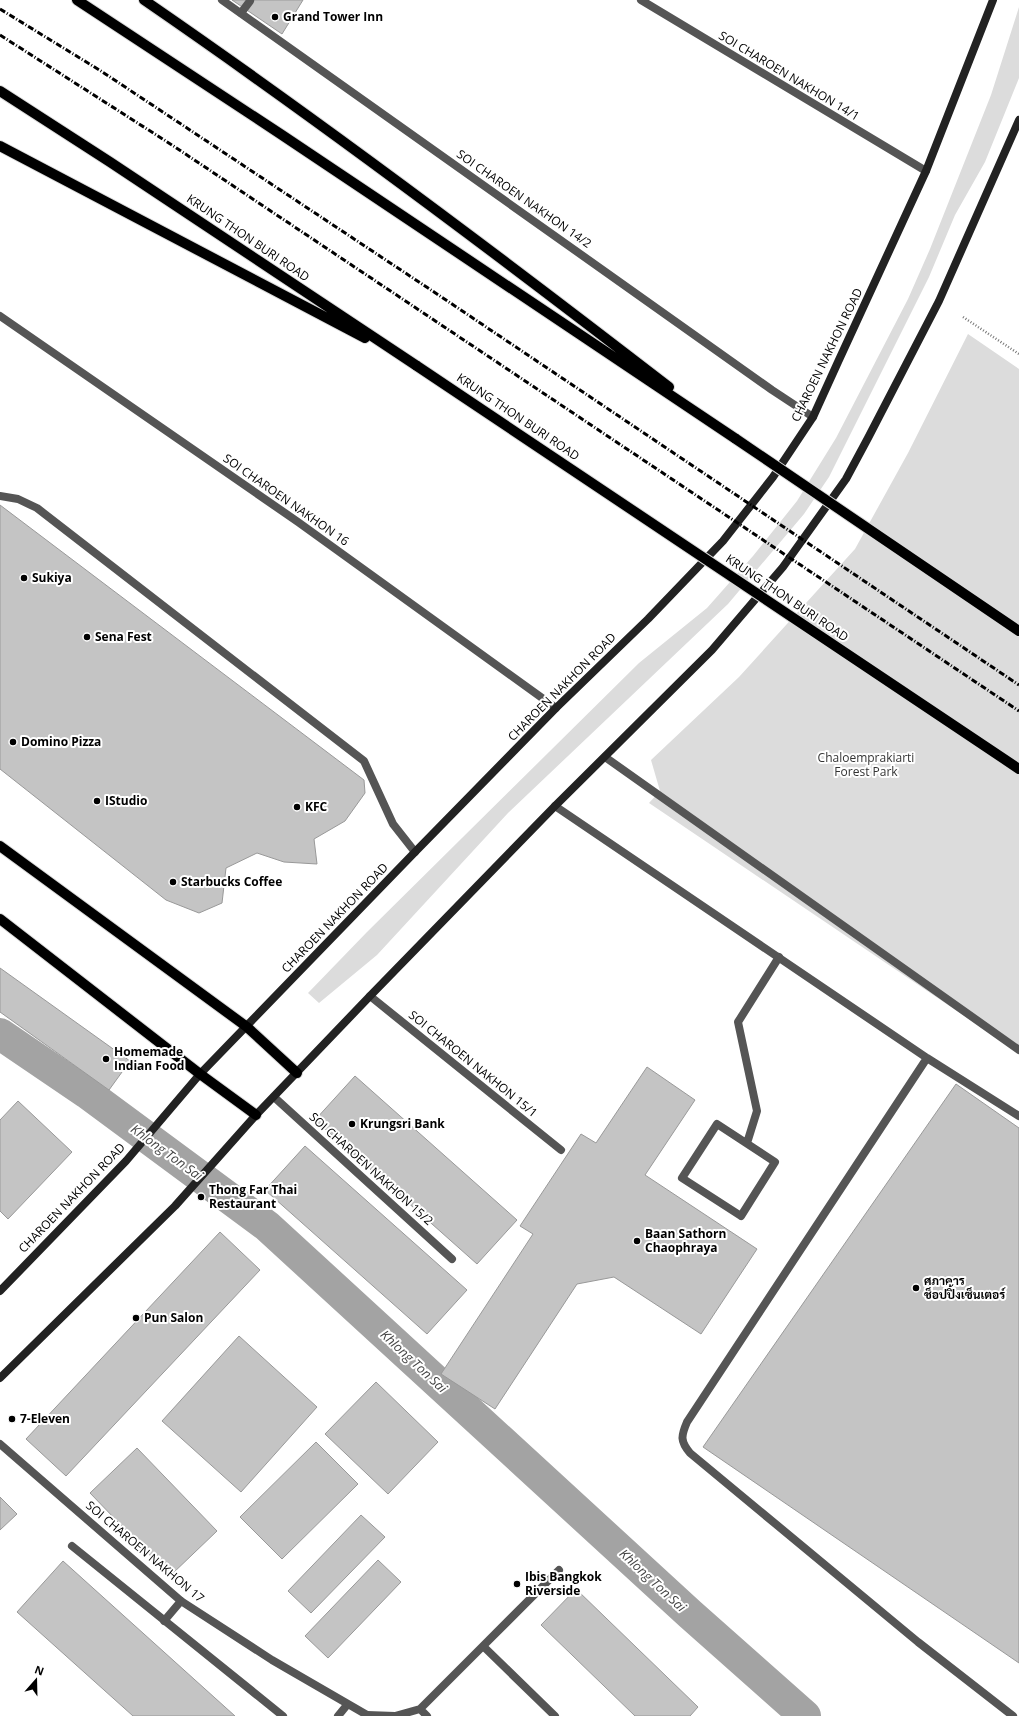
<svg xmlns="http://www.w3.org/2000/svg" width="1019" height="1716" font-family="'Open Sans',Sarabun,sans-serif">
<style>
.green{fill:#dcdcdc}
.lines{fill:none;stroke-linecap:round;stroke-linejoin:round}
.canal{stroke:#a3a3a3;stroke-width:32}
.building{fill:#c4c4c4;stroke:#999}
.primary-casing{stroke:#dbdbdb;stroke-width:12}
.path{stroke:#777;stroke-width:2.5;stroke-dasharray:1 2;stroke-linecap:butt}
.service{stroke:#555;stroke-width:8}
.minor{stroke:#555;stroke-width:8}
.secondary{stroke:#222;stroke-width:8}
.primary{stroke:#000;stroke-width:10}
.rail{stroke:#000;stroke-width:3;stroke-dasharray:6 2 1 2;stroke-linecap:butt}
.primary-bridge-casing{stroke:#dbdbdb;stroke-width:12;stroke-linecap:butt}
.primary-bridge{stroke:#000;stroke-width:10}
.poi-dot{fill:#000;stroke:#fff;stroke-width:1.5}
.labels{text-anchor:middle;stroke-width:4;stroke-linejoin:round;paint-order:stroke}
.poi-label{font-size:12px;font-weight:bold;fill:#000;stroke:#fff;text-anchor:start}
.street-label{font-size:12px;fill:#000;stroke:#fff}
.park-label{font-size:12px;fill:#333;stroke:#fff}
.water-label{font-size:13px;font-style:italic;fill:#444;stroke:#fff}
</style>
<rect width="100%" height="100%" fill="#fff"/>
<!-- green -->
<path class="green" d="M1019 7V78L985 162 955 215 929 277 829 477 804 514 728 604 508 813 377 955 319 1003 308 993 367 932 639 663 707 608 753 556 797 501 836 438 908 299 930 249 991 95Z
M968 334 1019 369V1053L649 803 660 791 651 760 739 677 855 549 908 453Z"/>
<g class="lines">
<!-- canal -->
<path class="canal" d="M0 1034 87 1093 267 1226 690 1614 805 1716"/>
</g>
<!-- building -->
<path class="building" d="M232 0H303L282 34Z
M0 505 364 780 365 793 345 821 314 839 317 864 284 862 257 853 226 868 222 903 199 913 166 900 0 769Z
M0 968 130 1061 109 1090 0 1012Z
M647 1067 695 1100 645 1175 757 1249 701 1334 614 1277 577 1284 495 1409 441 1374 533 1234 520 1226 581 1134 596 1143Z
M355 1076 517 1220 477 1264 315 1120Z
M956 1084 1019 1128V1663L703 1447Z
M18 1101 72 1152 8 1219 0 1211V1120Z
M305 1146 467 1290 427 1334 265 1190Z
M220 1232 260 1270 66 1476 26 1439Z
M239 1336 317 1407 241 1492 162 1421Z
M376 1382 438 1442 388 1494 325 1434Z
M316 1442 358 1484 282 1559 240 1517Z
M137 1448 217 1531 170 1576 90 1493Z
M0 1497 17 1514 0 1530Z
M361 1515 385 1537 311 1613 288 1591Z
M378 1560 401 1582 328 1658 305 1636Z
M63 1561 235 1716H133L17 1612Z
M576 1589 698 1707 690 1716H635L541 1625Z"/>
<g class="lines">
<!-- primary casing -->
<g class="primary-casing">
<path id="primary" d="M77 0 282 135 736 439
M144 0C323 123 497 254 669 387
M0 91 110 162 417 366
M0 146 365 338
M0 846 247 1027 297 1073
M0 919 200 1074 256 1115"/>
</g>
<!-- path -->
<path class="path" d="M963 317 1019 354"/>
<!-- service -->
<path class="service" d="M241 13 250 1
M0 496 18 499 37 508 364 761 393 824 415 852
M605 757 1019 1050
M717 1124 775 1162 741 1216 682 1178Z
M747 1143 757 1111 738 1022 779 957
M72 1546 283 1716
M164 1621 181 1601
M483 1646 559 1570
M420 1709 483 1646 555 1716
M420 1709 427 1716
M367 1715 395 1716 420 1709
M338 1716 347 1705"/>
<!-- minor -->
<path class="minor" d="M222 0 772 390 813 417
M641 0 926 171
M0 316 298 522 556 708
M555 806 927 1058 687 1422C681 1436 680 1441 690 1453L918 1642 1013 1716
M370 996 561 1150
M927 1058 1019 1116
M274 1097 452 1259
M0 1444 181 1601 272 1660 367 1715"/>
<!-- secondary -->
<path class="secondary" d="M0 1291 126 1161 200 1074 415 852 556 708 648 619 723 541 773 477 813 417 838 362 926 171 993 0
M0 1378 175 1206 256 1115 370 996 555 806 712 650 783 567 846 479 868 438 939 301 1019 120"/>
<!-- primary -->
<use href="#primary" class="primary"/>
<!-- rail -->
<path class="rail" d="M0 9 101 71 440 296 1019 685
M0 35 172 145 1019 711"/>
<!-- primary-bridge casing -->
<g class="primary-bridge-casing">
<path id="primary-bridge" d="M417 366 1019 769
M736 439 1019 631"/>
</g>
<!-- primary-bridge -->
<use href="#primary-bridge" class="primary-bridge"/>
</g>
<!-- markers -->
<g class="poi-dot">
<circle cx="275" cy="17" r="4"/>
<circle cx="24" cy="578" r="4"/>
<circle cx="87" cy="637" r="4"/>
<circle cx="13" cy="742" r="4"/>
<circle cx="97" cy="801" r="4"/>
<circle cx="297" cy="807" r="4"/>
<circle cx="173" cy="882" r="4"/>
<circle cx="106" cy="1059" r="4"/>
<circle cx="352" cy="1124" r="4"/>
<circle cx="201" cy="1197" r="4"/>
<circle cx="637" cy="1241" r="4"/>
<circle cx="916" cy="1288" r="4"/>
<circle cx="136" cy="1318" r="4"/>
<circle cx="12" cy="1419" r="4"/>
<circle cx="517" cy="1584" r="4"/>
</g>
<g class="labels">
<!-- poi labels -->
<g class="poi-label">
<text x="283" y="21">Grand Tower Inn</text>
<text x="32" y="582">Sukiya</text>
<text x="95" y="641">Sena Fest</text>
<text x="21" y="746">Domino Pizza</text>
<text x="105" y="805">IStudio</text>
<text x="305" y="811">KFC</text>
<text x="181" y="886">Starbucks Coffee</text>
<text x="114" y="1056">Homemade<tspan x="114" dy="14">Indian Food</tspan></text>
<text x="360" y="1128">Krungsri Bank</text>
<text x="209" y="1194">Thong Far Thai<tspan x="209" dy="14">Restaurant</tspan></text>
<text x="645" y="1238">Baan Sathorn<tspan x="645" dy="14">Chaophraya</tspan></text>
<text x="924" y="1285">ศุภาคาร<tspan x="924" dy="14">ช็อปปิ้งเซ็นเตอร์</tspan></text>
<text x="144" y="1322">Pun Salon</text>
<text x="20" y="1423">7-Eleven</text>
<text x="525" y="1581">Ibis Bangkok<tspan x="525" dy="14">Riverside</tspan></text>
</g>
<!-- street labels -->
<g class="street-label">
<text transform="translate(789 76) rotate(31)" y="4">SOI CHAROEN NAKHON 14/1</text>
<text transform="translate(524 199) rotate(35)" y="4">SOI CHAROEN NAKHON 14/2</text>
<text transform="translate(248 238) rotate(34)" y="4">KRUNG THON BURI ROAD</text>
<text transform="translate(827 355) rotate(-64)" y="4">CHAROEN NAKHON ROAD</text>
<text transform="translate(518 417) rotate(34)" y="4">KRUNG THON BURI ROAD</text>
<text transform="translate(286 500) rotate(35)" y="4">SOI CHAROEN NAKHON 16</text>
<text transform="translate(787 598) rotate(34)" y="4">KRUNG THON BURI ROAD</text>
<text transform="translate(562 687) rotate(-45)" y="4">CHAROEN NAKHON ROAD</text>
<text transform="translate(335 918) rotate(-46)" y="4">CHAROEN NAKHON ROAD</text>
<text transform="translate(473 1064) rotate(39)" y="4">SOI CHAROEN NAKHON 15/1</text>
<text transform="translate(371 1169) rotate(42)" y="4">SOI CHAROEN NAKHON 15/2</text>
<text transform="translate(72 1198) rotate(-46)" y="4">CHAROEN NAKHON ROAD</text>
<text transform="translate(145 1552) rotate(40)" y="4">SOI CHAROEN NAKHON 17</text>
</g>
<!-- park labels -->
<g class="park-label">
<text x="866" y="762">Chaloemprakiarti<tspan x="866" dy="14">Forest Park</tspan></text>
</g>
<!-- water labels -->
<g class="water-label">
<text transform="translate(167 1152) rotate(36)" y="5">Khlong Ton Sai</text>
<text transform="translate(414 1361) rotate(43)" y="5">Khlong Ton Sai</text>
<text transform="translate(653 1580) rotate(43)" y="5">Khlong Ton Sai</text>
</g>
</g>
<!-- north arrow -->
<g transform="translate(36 1680) rotate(20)" stroke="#ffffff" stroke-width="3" paint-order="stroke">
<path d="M0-3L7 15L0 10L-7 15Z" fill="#000000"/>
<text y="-6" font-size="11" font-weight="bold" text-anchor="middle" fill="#000000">N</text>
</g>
</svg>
